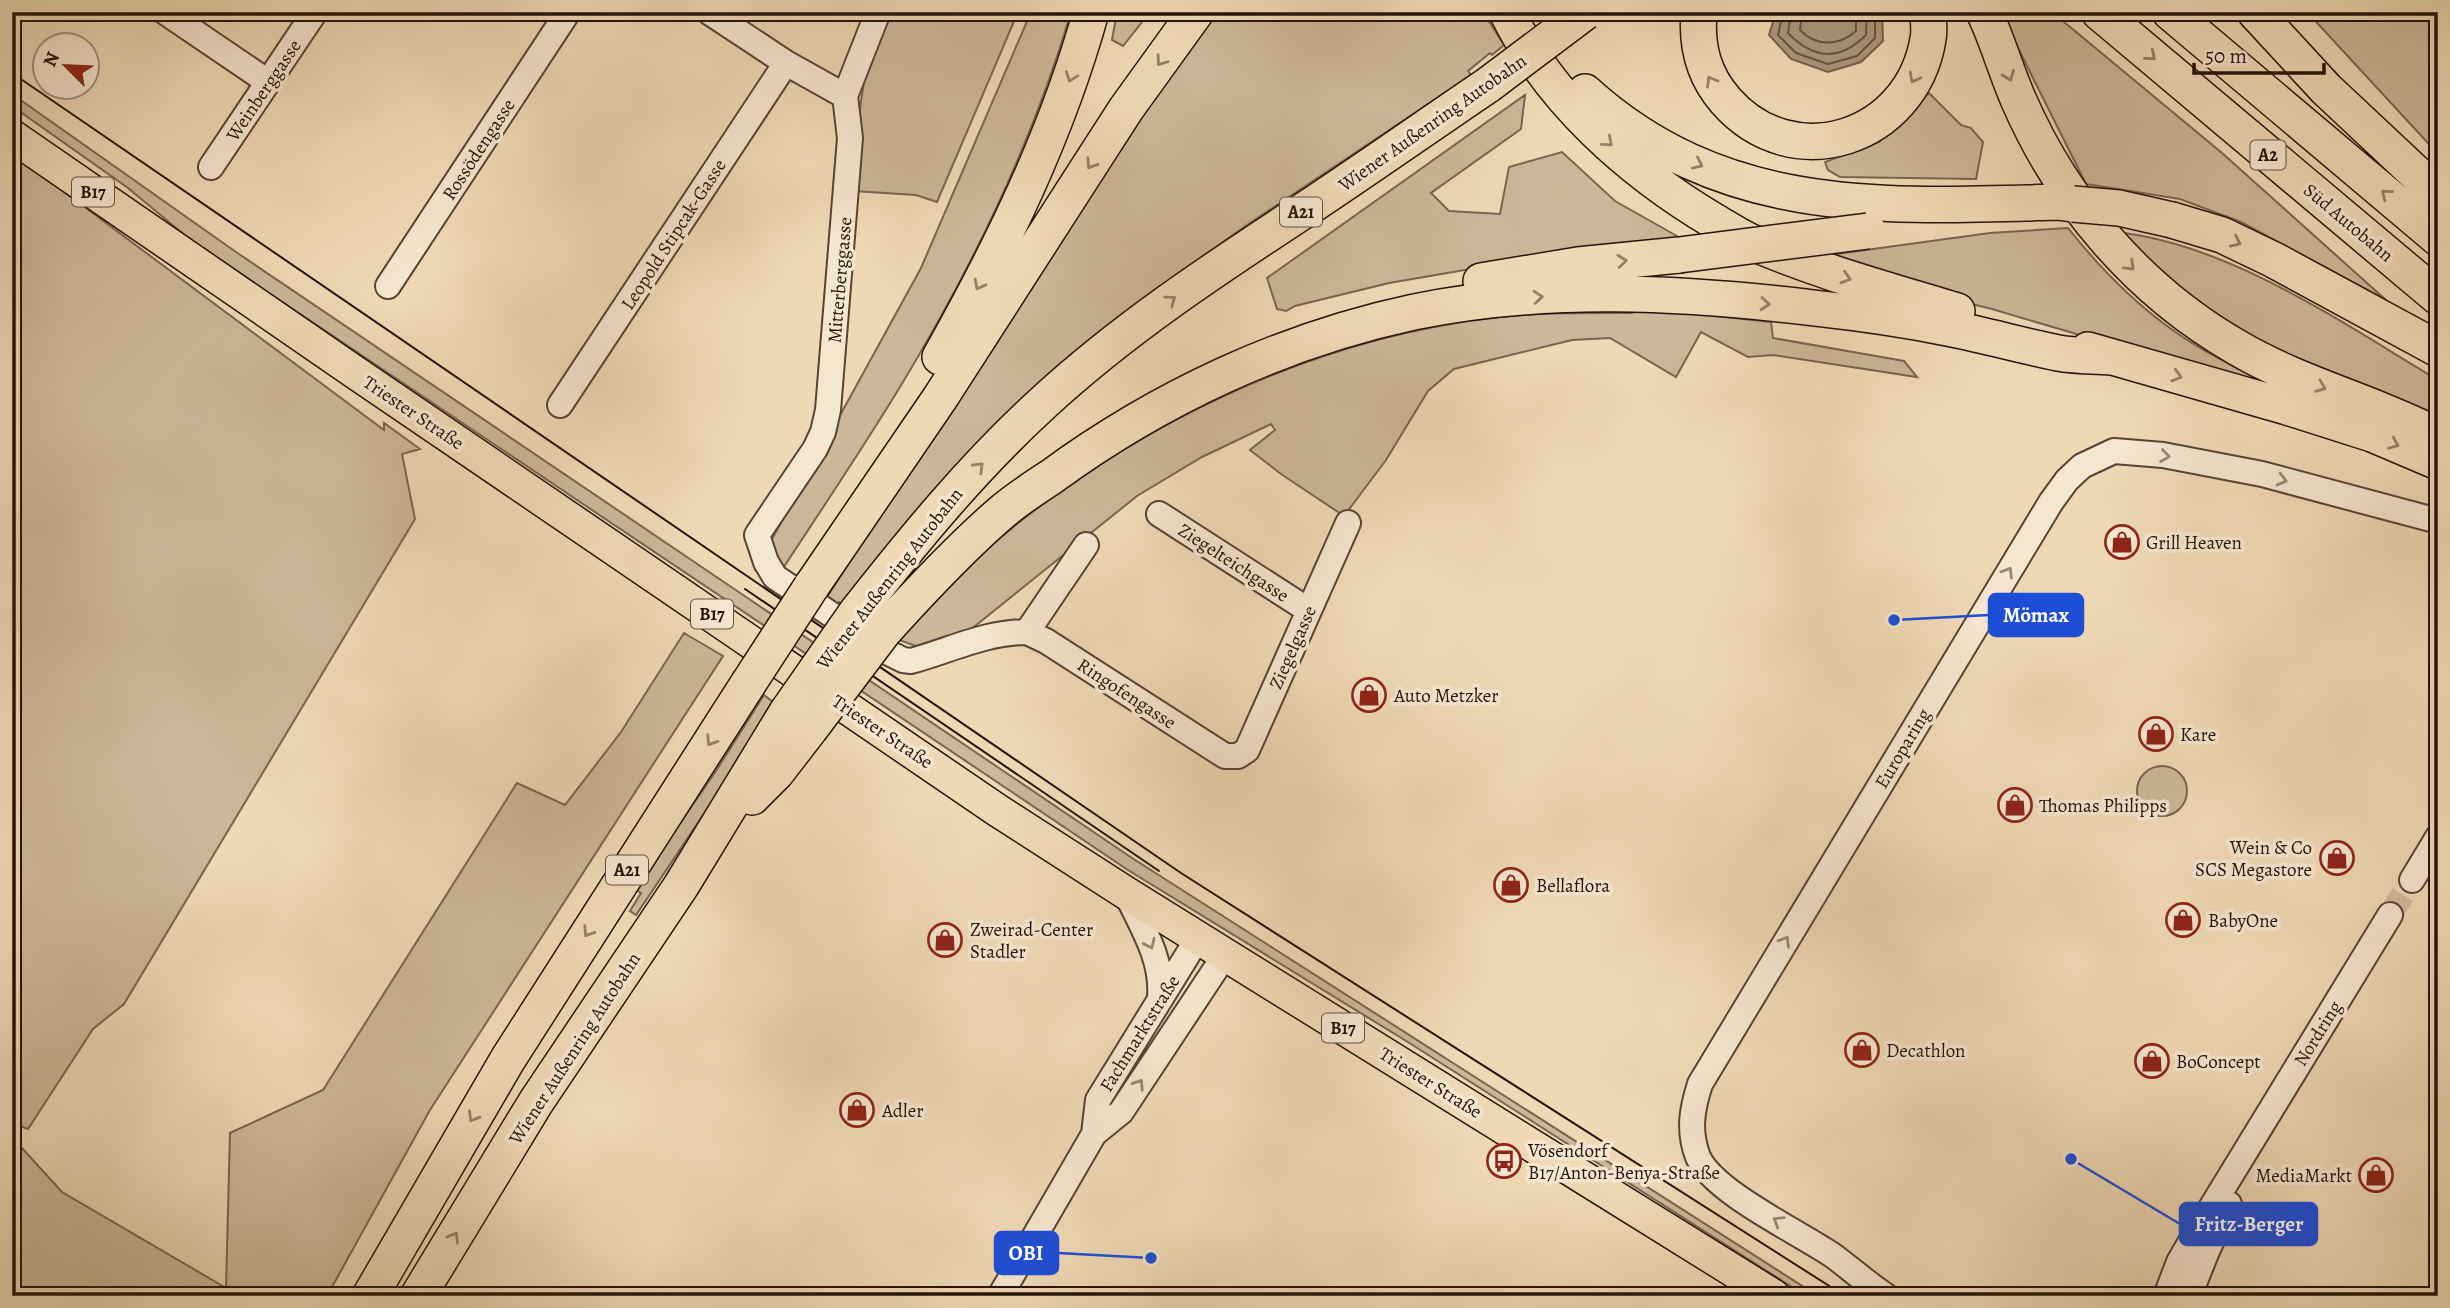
<svg xmlns="http://www.w3.org/2000/svg" width="2450" height="1308" font-family="Alegreya,serif">
<style>
.green{fill:#ccb798;stroke:#786550;stroke-width:2}
.water{fill:#aa967b;stroke:#74624d;stroke-width:2}
.lines{fill:none;stroke-linecap:round;stroke-linejoin:round}
.shore{stroke:#675442;stroke-width:2}
.minor-tunnel{stroke:#d1bb9b;stroke-width:24;stroke-dasharray:24 12;stroke-linecap:butt}
.minor-casing{stroke:#574434;stroke-width:28}
.major-casing{stroke:#241309;stroke-width:35}
.highway-casing{stroke:#241309;stroke-width:38}
.minor{stroke:#f5e6cf;stroke-width:24}
.major{stroke:#efd9b5;stroke-width:32}
.highway{stroke:#efd9b5;stroke-width:35}
.tram{stroke:#241309;stroke-width:2}
.highway-bridge-casing{stroke:#241309;stroke-width:38;stroke-linecap:butt}
.highway-bridge{stroke:#efd9b5;stroke-width:35}
.oneway{stroke:#948068}
.oneway2{stroke:#978776}
.labels{text-anchor:middle;stroke-width:7;stroke-linejoin:round;paint-order:stroke}
.shield{fill:#f5e6cf;stroke:#635244;stroke-width:2}
.shield-label{font-size:18px;font-weight:bold;fill:#241309}
.street-label{font-size:19px;fill:#241309;stroke:#f5e6cf}
.poi-label{font-size:19px;fill:#241309;stroke:#f5e6cf;text-anchor:start}
.leader{fill:none;stroke:#1d4ed8;stroke-width:2.5}
.callout-dot{fill:#1d4ed8;stroke:#f5e6cf;stroke-width:2.5}
.callout{fill:#1d4ed8;stroke:#1d4ed8;stroke-width:2.5}
.callout-label{font-size:21px;text-anchor:middle;font-weight:bold;fill:#fff}
</style>
<rect width="100%" height="100%" fill="#efd9b5"/>
<filter id="stains"><feTurbulence type="fractalNoise" baseFrequency=".00286" numOctaves="4"/><feColorMatrix values="0 0 0 0 .2 0 0 0 0 .09 0 0 0 0 .02 0 0 0 .5 -.17"/></filter>
<radialGradient id="worn" r=".72"><stop offset=".6" stop-color="#630" stop-opacity="0"/><stop offset="1" stop-color="#630" stop-opacity=".3"/></radialGradient>
<!-- green -->
<path class="green" d="M887 12H1018L937 202 916 195 854 191 859 114 866 69Z
M1031 12H1071C1033 142 973 266 903 382 862 450 817 516 774 582L755 570 921 268Z
M1117 12H1150L1123 46 1112 40Z
M1210 12H1483L1504 45 1492 55 1490 53 1468 71 1471 75 1461 82 1244 227 1150 294 1090 341 847 607 839 602 834 609 826 599 903 475Z
M2000 12H2052L2222 153 2386 300 2241 222 2180 199 2086 184Z
M2307 12H2438V154Z
M1929 93 1961 125 1971 128 1983 142 1976 179 1840 177 1828 170 1825 162 1879 142Z
M12 94 236 252 1132 858 1818 1296H1806L1411 1044 1128 870 193 242 128 188 12 106Z
M1525 95 1521 129 1431 193 1449 211 1500 214 1509 167 1562 152 1615 201 1684 240 1552 255 1389 283 1295 306 1286 311 1277 309 1267 278Z
M12 153 384 430V423L420 449 402 454 415 519 124 1004 93 1029 28 1129 12 1123Z
M2068 228C2099 267 2136 305 2177 333 2204 353 2237 367 2266 383L2269 391 1992 309 1804 263 1829 255 1990 233Z
M2115 232C2228 243 2342 323 2438 380V420L2292 363 2202 311Z
M1637 311H1672L1771 322 1773 338 1904 361 1917 377 1773 355 1748 357 1701 332 1676 377 1610 338 1572 340 1454 369 1428 391 1386 460 1344 516 1281 474 1250 450 1275 430 1271 424 1202 457 1137 496 970 630 944 640 916 646 899 640C904 629 915 621 923 612 946 587 969 564 995 542 1134 425 1308 341 1490 318 1537 312 1585 313 1632 313Z
M684 633 723 656 430 1110 327 1296H12V1137L62 1192 226 1288 230 1133 323 1090 517 783 565 805 621 732Z
M764 695 777 705 636 915 630 911 641 893 635 889 716 771Z
M2137 791a25 25 0 1 1 50 0a25 25 0 1 1-50 0Z"/>
<!-- water -->
<path class="water" d="M1776 12H1882L1883 41 1861 62 1828 72 1791 59 1769 35Z"/>
<g class="lines">
<!-- shore -->
<path class="shore" d="M1783 12 1778 35 1796 53 1828 64 1857 56 1875 38V12
M1791 12 1788 33C1814 60 1840 61 1866 35L1867 12
M1802 12 1800 30C1816 47 1839 46 1856 31V12"/>
<!-- minor-tunnel -->
<path class="minor-tunnel" d="M2390 915 2412 880"/>
<!-- minor casing -->
<g class="minor-casing">
<path id="minor" d="M165 12 268 82
M709 12 786 63 845 96
M878 12 845 96 850 138 828 410 823 432 815 449 757 535 766 562 775 577 889 653 903 660 911 661C951 650 986 632 1027 632L1086 545
M211 167 315 12
M388 286 568 12
M560 405 786 63
M1159 514 1308 610
M1027 632 1046 641 1225 756H1238L1247 750 1348 523
M2412 880 2438 837
M1126 893C1142 927 1163 959 1160 997
M1094 1134 1121 1112 1225 955
M1000 1296 1094 1134 1098 1100 1198 938
M1886 1296C1868 1284 1852 1270 1835 1257 1801 1233 1714 1193 1698 1157 1688 1131 1692 1109 1700 1084L2051 502 2067 480 2082 466 2114 451 2163 455 2262 474 2438 521
M2166 1296 2179 1262 2198 1229 2390 915
M2189 1296 2207 1251 2229 1204"/>
</g>
<!-- major casing -->
<g class="major-casing">
<path id="major" d="M12 136 356 373 997 810 1126 893 1774 1296"/>
</g>
<!-- highway casing -->
<g class="highway-casing">
<path id="highway" d="M1507 12C1550 100 1630 171 1714 221 1726 228 1738 236 1751 242 1817 271 1888 290 1957 311
M1699 12C1696 46 1703 75 1726 101 1794 178 1912 138 1928 39 1930 31 1928 21 1928 12
M1984 12C1998 41 2006 72 2019 101 2064 204 2140 292 2238 348 2301 385 2373 402 2438 436
M2099 12 2438 297
M2170 12 2438 238
M2255 12 2326 89 2438 194
M1585 92C1723 217 1884 207 2057 202L2073 204
M2172 220 2222 235 2274 260 2438 349
M1481 281 1578 265 1679 255
M2088 350 2287 407 2372 434 2438 462
M940 357C1002 247 1057 134 1091 12
M811 587 940 398 1126 109 1196 12
M856 613C914 539 973 467 1043 403 1122 330 1213 270 1303 211 1365 170 1426 127 1488 85
M884 631C921 590 960 548 1002 512 1017 499 1034 488 1051 477 1159 398 1283 340 1414 312 1544 285 1683 292 1814 308 1860 313 1908 320 1953 329 1988 336 2023 346 2058 353 2075 356 2094 356 2111 357
M752 797 776 773 810 729
M370 1296 508 1059 748 684
M418 1296 536 1102 681 886 787 712"/>
</g>
<!-- minor -->
<use href="#minor" class="minor"/>
<!-- major -->
<use href="#major" class="major"/>
<!-- highway -->
<use href="#highway" class="highway"/>
<!-- tram -->
<path class="tram" d="M12 73 1181 873 1845 1296
M745 589 1159 871"/>
<!-- highway-bridge casing -->
<g class="highway-bridge-casing">
<path id="highway-bridge" d="M1488 85 1585 12
M2073 204 2119 208 2172 220
M1679 255 1868 231
M748 684 811 587
M787 712 856 613
M810 729 884 631"/>
</g>
<!-- highway-bridge -->
<use href="#highway-bridge" class="highway-bridge"/>
</g>
<!-- one-way arrows -->
<defs><path id="oneway-chevron" d="M-2-3.5L2.5 0L-2 3.5" fill="none" stroke-width="1.6" stroke-linecap="round" stroke-linejoin="round" transform="scale(1.75)"/></defs>
<g class="oneway">
<use href="#oneway-chevron" transform="translate(2151 56) rotate(40)"/>
<use href="#oneway-chevron" transform="translate(1161 61) rotate(126)"/>
<use href="#oneway-chevron" transform="translate(2009 76) rotate(69)"/>
<use href="#oneway-chevron" transform="translate(1071 77) rotate(109)"/>
<use href="#oneway-chevron" transform="translate(1914 78) rotate(118)"/>
<use href="#oneway-chevron" transform="translate(1711 81) rotate(-120)"/>
<use href="#oneway-chevron" transform="translate(1608 142) rotate(41)"/>
<use href="#oneway-chevron" transform="translate(1091 164) rotate(123)"/>
<use href="#oneway-chevron" transform="translate(1698 164) rotate(25)"/>
<use href="#oneway-chevron" transform="translate(2386 194) rotate(-140)"/>
<use href="#oneway-chevron" transform="translate(2236 242) rotate(25)"/>
<use href="#oneway-chevron" transform="translate(1622 261) rotate(-6)"/>
<use href="#oneway-chevron" transform="translate(2130 266) rotate(44)"/>
<use href="#oneway-chevron" transform="translate(1846 278) rotate(17)"/>
<use href="#oneway-chevron" transform="translate(979 285) rotate(118)"/>
<use href="#oneway-chevron" transform="translate(1538 297) rotate(-5)"/>
<use href="#oneway-chevron" transform="translate(1171 300) rotate(-36)"/>
<use href="#oneway-chevron" transform="translate(1765 304) rotate(5)"/>
<use href="#oneway-chevron" transform="translate(2177 376) rotate(16)"/>
<use href="#oneway-chevron" transform="translate(2321 387) rotate(22)"/>
<use href="#oneway-chevron" transform="translate(2394 444) rotate(23)"/>
<use href="#oneway-chevron" transform="translate(979 467) rotate(-45)"/>
<use href="#oneway-chevron" transform="translate(711 741) rotate(123)"/>
<use href="#oneway-chevron" transform="translate(588 932) rotate(123)"/>
<use href="#oneway-chevron" transform="translate(473 1117) rotate(121)"/>
<use href="#oneway-chevron" transform="translate(454 1237) rotate(-59)"/>
</g>
<g class="oneway2">
<use href="#oneway-chevron" transform="translate(2165 456) rotate(8)"/>
<use href="#oneway-chevron" transform="translate(2282 480) rotate(15)"/>
<use href="#oneway-chevron" transform="translate(2008 572) rotate(-59)"/>
<use href="#oneway-chevron" transform="translate(1785 941) rotate(-59)"/>
<use href="#oneway-chevron" transform="translate(1150 944) rotate(65)"/>
<use href="#oneway-chevron" transform="translate(1139 1084) rotate(-57)"/>
<use href="#oneway-chevron" transform="translate(1778 1221) rotate(-148)"/>
</g>
<!-- icons -->
<defs>
<g id="shop-ring" transform="scale(1.75)"><circle r="9.5" fill="#f5e6cf" stroke="#8f2418" stroke-width="1.5"/><path d="M-5-2.5h2.3a2.7 3.5 0 0 1 5.4 0H5L5.5 6h-11ZM-1.5-2.5h3a1.5 2.3 0 0 0-3 0Z" fill="#8f2418"/></g>
<g id="bus-ring" transform="scale(1.75)"><circle r="9.5" fill="#f5e6cf" stroke="#8f2418" stroke-width="1.5"/><path d="M-5-6H5V4H4V6H2V4H-2V6H-4V4H-5ZM-3.5-4V0h7V-4ZM-3.5 1.2v1.5H-2V1.2ZM2 1.2v1.5H3.5V1.2Z" fill="#8f2418"/></g>
</defs>
<g fill-rule="evenodd">
<use href="#shop-ring" x="2122" y="542"/>
<use href="#shop-ring" x="1369" y="695"/>
<use href="#shop-ring" x="2156" y="734"/>
<use href="#shop-ring" x="2015" y="805"/>
<use href="#shop-ring" x="2337" y="858"/>
<use href="#shop-ring" x="1511" y="885"/>
<use href="#shop-ring" x="2183" y="920"/>
<use href="#shop-ring" x="945" y="940"/>
<use href="#shop-ring" x="1862" y="1050"/>
<use href="#shop-ring" x="2152" y="1061"/>
<use href="#shop-ring" x="857" y="1110"/>
<use href="#bus-ring" x="1504" y="1161"/>
<use href="#shop-ring" x="2376" y="1175"/>
</g>
<g class="labels">
<!-- shield labels -->
<g class="shield">
<rect x="2250.5" y="140.5" width="35" height="29" rx="5"/>
<rect x="72" y="177.5" width="42" height="29" rx="5"/>
<rect x="1280" y="197.5" width="42" height="29" rx="5"/>
<rect x="691" y="599.5" width="42" height="29" rx="5"/>
<rect x="606" y="855.5" width="42" height="29" rx="5"/>
<rect x="1322" y="1013.5" width="42" height="29" rx="5"/>
</g>
<g class="shield-label">
<text x="2268" y="161">A2</text>
<text x="93" y="198">B17</text>
<text x="1301" y="218">A21</text>
<text x="712" y="620">B17</text>
<text x="627" y="876">A21</text>
<text x="1343" y="1034">B17</text>
</g>
<!-- street labels -->
<g class="street-label">
<text transform="translate(263 90) rotate(-56)" y="7">Weinberggasse</text>
<text transform="translate(1432 122) rotate(-35)" y="7">Wiener Außenring Autobahn</text>
<text transform="translate(478 149) rotate(-57)" y="7">Rossödengasse</text>
<text transform="translate(2349 222) rotate(40)" y="7">Süd Autobahn</text>
<text transform="translate(673 234) rotate(-57)" y="7">Leopold Stipcak-Gasse</text>
<text transform="translate(839 280) rotate(-85)" y="7">Mitterberggasse</text>
<text transform="translate(414 412) rotate(34)" y="7">Triester Straße</text>
<text transform="translate(1234 562) rotate(33)" y="7">Ziegelteichgasse</text>
<text transform="translate(889 578) rotate(-52)" y="7">Wiener Außenring Autobahn</text>
<text transform="translate(1292 647) rotate(-66)" y="7">Ziegelgasse</text>
<text transform="translate(1127 693) rotate(33)" y="7">Ringofengasse</text>
<text transform="translate(883 731) rotate(34)" y="7">Triester Straße</text>
<text transform="translate(1902 748) rotate(-59)" y="7">Europaring</text>
<text transform="translate(1139 1033) rotate(-58)" y="7">Fachmarktstraße</text>
<text transform="translate(2317 1033) rotate(-58)" y="7">Nordring</text>
<text transform="translate(574 1048) rotate(-57)" y="7">Wiener Außenring Autobahn</text>
<text transform="translate(1431 1082) rotate(32)" y="7">Triester Straße</text>
</g>
<!-- poi labels -->
<g class="poi-label">
<text x="2146" y="549">Grill Heaven</text>
<text x="1394" y="702">Auto Metzker</text>
<text x="2180" y="741">Kare</text>
<text x="2039" y="812">Thomas Philipps</text>
<text x="2312" y="854" text-anchor="end">Wein &amp; Co<tspan x="2312" dy="22">SCS Megastore</tspan></text>
<text x="1536" y="892">Bellaflora</text>
<text x="2208" y="927">BabyOne</text>
<text x="970" y="936">Zweirad-Center<tspan x="970" dy="22">Stadler</tspan></text>
<text x="1886" y="1057">Decathlon</text>
<text x="2176" y="1068">BoConcept</text>
<text x="882" y="1117">Adler</text>
<text x="1528" y="1157">Vösendorf<tspan x="1528" dy="22">B17/Anton-Benya-Straße</tspan></text>
<text x="2352" y="1182" text-anchor="end">MediaMarkt</text>
</g>
</g>
<!-- callouts -->
<path class="leader" d="M1894 620L1989 615M2071 1159L2180 1224M1151 1258L1058 1253"/>
<g class="callout-dot">
<circle cx="1894" cy="620" r="7"/>
<circle cx="2071" cy="1159" r="7"/>
<circle cx="1151" cy="1258" r="7"/>
</g>
<g class="callout">
<rect x="1989" y="594" width="94" height="42" rx="7"/>
<rect x="2180" y="1203" width="137" height="42" rx="7"/>
<rect x="995" y="1232" width="63" height="42" rx="7"/>
</g>
<g class="callout-label">
<text x="2036" y="622">Mömax</text>
<text x="2249" y="1231">Fritz-Berger</text>
<text x="1026" y="1260">OBI</text>
</g>
<!-- margin -->
<rect width="2450" height="1308" fill="none" stroke="#efd9b5" stroke-width="42"/>
<rect x="14" y="14" width="2422" height="1280" fill="none" stroke="#241309" stroke-width="3.5"/>
<rect x="21" y="21" width="2408" height="1266" fill="none" stroke="#241309" stroke-width="2"/>
<!-- north arrow -->
<g transform="translate(66 66) rotate(294)"><circle r="33" fill="#f5e6cf" stroke="#a19280" stroke-width="2"/>
<path d="M0-5L12 26L0 18L-12 26Z" fill="#8f2418"/>
<text y="-10" font-size="19" font-weight="bold" text-anchor="middle" fill="#241309">N</text>
</g>
<!-- scale -->
<path d="M2194 63v10h130v-10" fill="none" stroke="#241309" stroke-width="3.5"/>
<text x="2205" y="63" font-size="21" fill="#241309" stroke="#f5e6cf" stroke-width="5" paint-order="stroke">50 m</text>
<rect width="100%" height="100%" filter="url(#stains)"/>
<rect width="100%" height="100%" fill="url(#worn)"/>
</svg>
